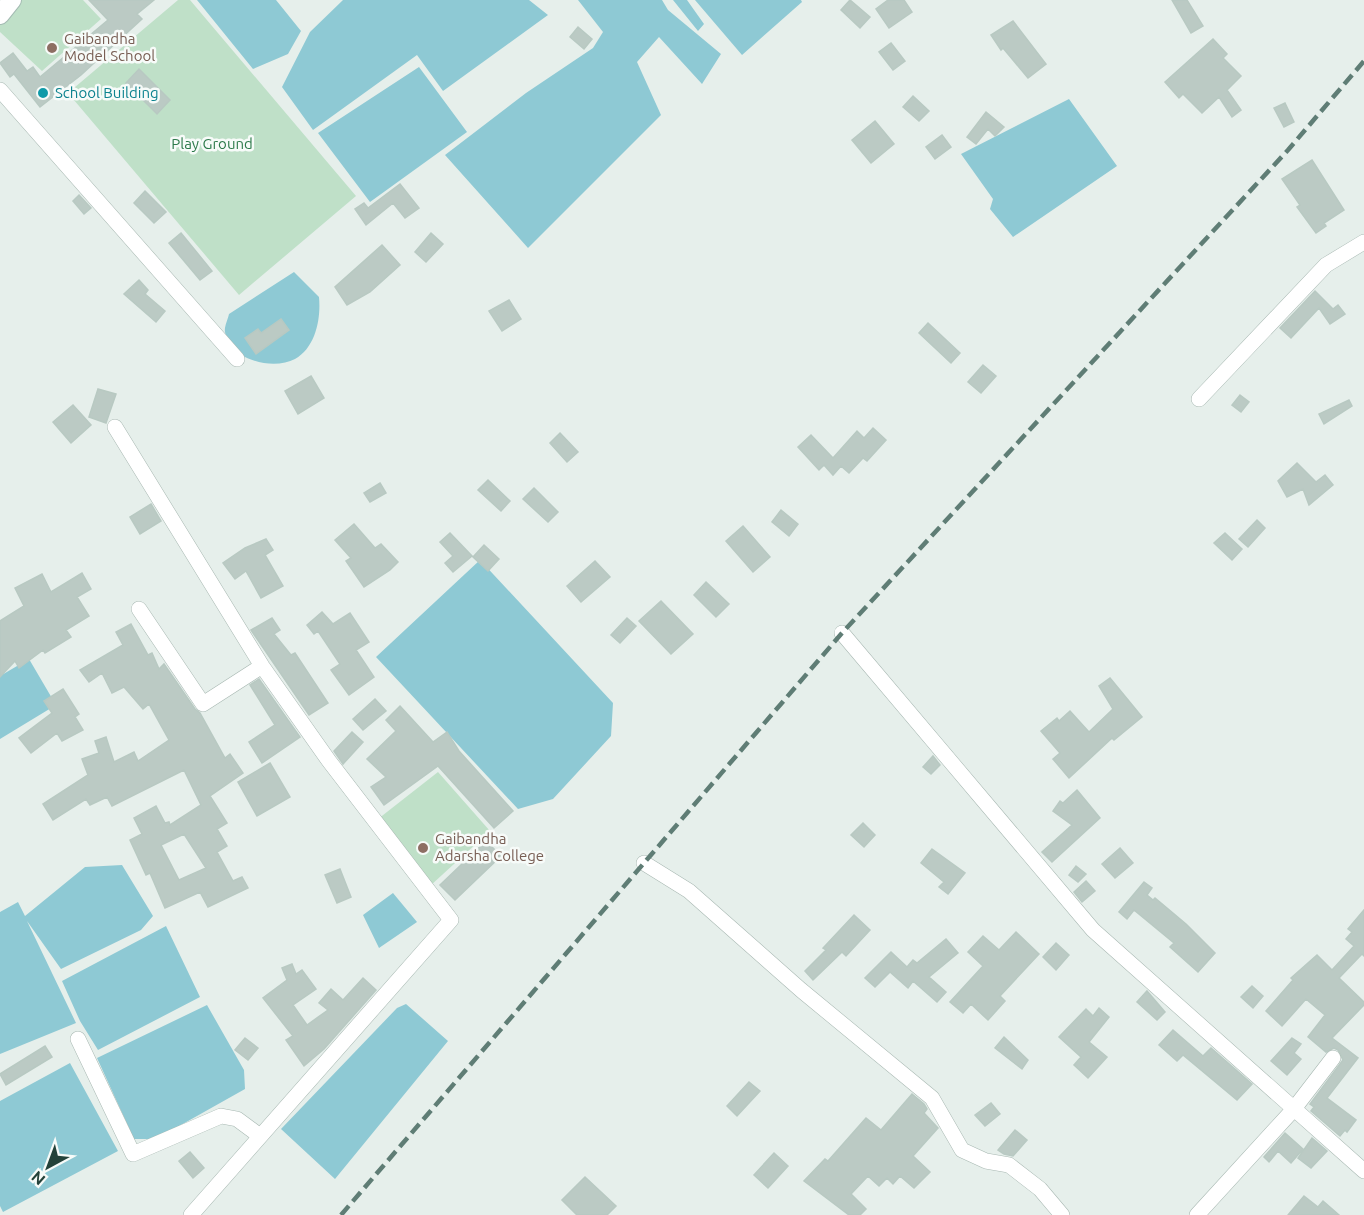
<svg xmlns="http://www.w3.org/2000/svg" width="1364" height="1215" font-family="Ubuntu,sans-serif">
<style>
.green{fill:#bfe0c8}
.water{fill:#8ec9d4}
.building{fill:#bbcac4;stroke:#b8c9c2;stroke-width:1.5;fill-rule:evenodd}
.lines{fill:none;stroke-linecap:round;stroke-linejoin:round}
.minor-casing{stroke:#a8b8b2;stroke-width:16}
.secondary-casing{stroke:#a4bbb3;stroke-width:20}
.minor{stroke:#fff;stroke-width:15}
.secondary{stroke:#fff;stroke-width:18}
.rail{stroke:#5f7d75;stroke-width:4.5;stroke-dasharray:12 6;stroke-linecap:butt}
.education-dot{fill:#8d6e63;stroke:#f7fbf9;stroke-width:2}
.culture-dot{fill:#0f9aa8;stroke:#f7fbf9;stroke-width:2}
.labels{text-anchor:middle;stroke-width:5;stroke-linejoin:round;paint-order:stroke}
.education-label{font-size:15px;fill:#785e54;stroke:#f7fbf9;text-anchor:start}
.culture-label{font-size:15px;fill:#0d838f;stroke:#f7fbf9;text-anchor:start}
.park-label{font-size:15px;fill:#2d7a4b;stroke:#f7fbf9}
</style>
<rect width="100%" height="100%" fill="#e6efeb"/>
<!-- green -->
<path class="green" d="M22 0H83L101 19 42 71 0 32V24Z
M178 0H190L356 196 239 295 68 93Z
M438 772 490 831 430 886 378 819Z"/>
<!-- water -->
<path class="water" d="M197 0H276L301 31 288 54 253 69Z
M343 0H529L548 15 443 91 417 55 313 130 282 87 310 32Z
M578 0H662L668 10 721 54 702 84 659 37 637 62 661 115 528 248 445 155 526 93 593 48 603 32Z
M673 0H687L704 24 698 31Z
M695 0H801L802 2 742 55Z
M419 67 467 132 370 202 318 133Z
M1069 99 1117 166 1013 237 990 209 993 199 961 154Z
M294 272 319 297C321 318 316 347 295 359 273 371 230 360 225 332 224 327 228 319 229 314Z
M480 560 613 703 611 736 553 799 518 809 376 657Z
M29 659 56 705 0 739V676Z
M122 865 153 916 141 930 61 969 27 921 76 1023 0 1054V912L18 902 25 916 85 867Z
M393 893 417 922 379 948 363 915Z
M166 926 200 997 98 1050 80 1021 62 981Z
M406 1004 448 1041 335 1179 281 1129 397 1008Z
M207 1005 244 1070 245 1089 156 1139H134L97 1058Z
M70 1063 118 1151 3 1212 0 1206V1101Z"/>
<!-- building -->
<path class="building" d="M89 0H154L137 14 142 19 81 75 40 107 14 74 10 77 0 63 13 53 27 71 33 67 40 77 108 20Z
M850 0 870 17 860 28 841 10Z
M888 0H904L912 12 889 28 876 9Z
M1172 0H1187L1203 26 1191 33Z
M1013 21 1046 64 1028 78 1003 48 1001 50 991 35Z
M578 27 592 39 584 49 570 37Z
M1213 39 1227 54 1223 58 1241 76 1227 90 1241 110 1232 117 1219 97 1202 113 1183 94 1179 98 1165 82Z
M891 43 905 61 893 70 879 52Z
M139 69 170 100 157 114 126 83Z
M913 96 929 111 919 121 903 107Z
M1285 103 1294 122 1284 127 1274 108Z
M986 112 1004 127 995 136 988 129 976 144 967 137Z
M875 121 894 144 871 163 852 140Z
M942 135 951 147 935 159 926 147Z
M1312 160 1344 210 1324 223 1326 226 1316 233 1297 207 1300 205 1282 179Z
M400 184 419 208 405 218 393 203 366 225 355 209 364 203 368 208Z
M145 191 166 212 154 223 134 203Z
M79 195 91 208 84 214 73 201Z
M181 233 212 271 200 280 169 243Z
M431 233 443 244 426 262 415 252Z
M382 245 400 265 370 292 347 305 335 287Z
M139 280 148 290 145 294 165 311 156 322 124 294Z
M1315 291 1333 309 1338 305 1345 314 1330 324 1319 308 1291 338 1280 328Z
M509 300 521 319 502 331 489 311Z
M281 319 289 330 256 354 245 338 258 329 261 333Z
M928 323 960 353 951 363 919 333Z
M983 365 996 376 981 393 968 382Z
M311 376 324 398 298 414 285 391Z
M98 389 116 394 106 423 89 417Z
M1240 395 1249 402 1241 412 1232 405Z
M1349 400 1352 406 1324 424 1319 414Z
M73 405 91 425 71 443 53 422Z
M873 428 886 440 867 461 863 458 849 473 841 466 833 475 824 465 819 470 798 447 811 435 833 458 857 431 864 438Z
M560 433 578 452 567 462 550 443Z
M1297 463 1316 482 1325 475 1333 485 1309 505 1303 489 1287 497 1278 481Z
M488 480 510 501 501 511 478 490Z
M380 483 386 493 370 502 364 493Z
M534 488 558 512 548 522 523 499Z
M151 504 161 521 140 534 130 517Z
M781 510 798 524 789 536 772 522Z
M1257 520 1265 528 1248 547 1239 539Z
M354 524 375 548 381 544 398 562 390 570 364 587 346 561 351 558 335 540Z
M743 526 770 557 753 572 726 541Z
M450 533 472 556 453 572 445 563 453 556 440 542Z
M1225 533 1242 549 1232 560 1214 543Z
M266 539 273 550 265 555 283 586 261 598 246 571 235 579 223 563 245 548Z
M484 545 499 559 488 571 473 557Z
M595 561 610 577 581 602 567 586Z
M82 573 91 589 77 597 89 616 66 630 71 637 45 653 43 650 19 668 15 661 0 677V621L24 606 15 588 42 574 51 592Z
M706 582 729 604 716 617 694 595Z
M661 601 693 634 671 654 639 621Z
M322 612 333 624 350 613 369 642 356 650 374 677 349 695 331 670 340 664 318 631 314 634 307 625Z
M272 618 280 630 274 634 291 655 295 653 328 703 309 715 251 630Z
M627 618 636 626 620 643 611 635Z
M131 624 148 655 152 653 159 669 164 664 195 709 200 713 225 758 230 754 243 773 210 796 227 823 217 829 227 846 217 852 233 881 242 877 248 888 208 907 200 892 165 908 150 873 146 875 130 840 142 834 134 818 156 806 165 823 169 822 170 825 201 805 184 770 112 806 107 797 90 805 86 799 53 820 43 804 88 775 82 759 99 753 95 741 106 737 114 762 134 752 138 761 169 740 149 704 143 709 124 687 112 693 102 673 89 682 80 670 123 645 116 632ZM184 834 206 868 179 880 161 845Z
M1110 678 1142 717 1114 740 1112 738 1069 778 1053 759 1060 753 1041 731 1057 718 1059 721 1070 711 1089 732 1113 709 1099 686Z
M259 679 300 737 262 763 249 742 275 725 250 685Z
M63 689 79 714 75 717 83 730 62 741 57 733 31 753 19 738 52 713 44 701Z
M375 699 386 711 363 730 353 719Z
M400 706 433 742 447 732 459 751 513 811 494 828 438 766 384 805 371 787 386 777 367 759 396 731 386 720Z
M352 732 363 742 343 764 334 751Z
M933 756 940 765 931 774 923 767Z
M270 763 290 797 257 816 238 782Z
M1077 790 1100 818 1052 862 1042 852 1072 825 1053 811 1060 801 1063 803Z
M863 823 875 835 864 847 851 835Z
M486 841 501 856 455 900 440 885Z
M1120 848 1133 863 1115 878 1102 864Z
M932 849 965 873 948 894 939 887 944 882 921 863Z
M1076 866 1086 874 1078 882 1069 875Z
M340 869 351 897 337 903 325 875Z
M1086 881 1095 891 1082 902 1074 892Z
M1144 882 1152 888 1147 895 1153 900 1155 898 1186 924 1215 953 1198 972 1170 947 1174 943 1134 910 1127 919 1119 912Z
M1364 910V956L1362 954 1339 978 1364 1002V1005L1332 1038 1358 1058 1327 1098 1356 1120 1347 1132 1345 1130 1340 1136 1311 1111 1314 1107 1310 1104 1343 1060 1338 1050 1334 1048 1326 1052 1308 1037 1325 1015 1306 999 1282 1026 1266 1011 1293 980 1291 978 1317 955 1332 970 1354 946 1346 939 1352 932 1348 929Z
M854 915 870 930 846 956 842 952 813 980 805 971 826 950 823 948Z
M1016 932 1039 954 1000 996 1005 1001 988 1020 971 1004 963 1013 950 1002 983 966 968 952 983 936 999 950Z
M946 939 958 953 929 977 946 992 937 1002 913 981 908 988 890 972 875 987 865 978 891 952 907 967 913 960 917 963Z
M1056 943 1069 955 1056 970 1043 957Z
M292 964 296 974 302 970 316 989 293 1005 307 1025 328 1010 319 1003 331 989 343 1000 363 978 376 990 324 1049 304 1066 286 1040 293 1036 263 998 287 980 282 968Z
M1252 986 1263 996 1253 1008 1241 997Z
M1147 991 1165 1012 1157 1020 1137 1002Z
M1099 1008 1109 1017 1089 1042 1107 1057 1088 1078 1074 1065 1081 1057 1059 1037 1086 1009 1093 1016Z
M1173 1030 1203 1056 1211 1048 1252 1084 1237 1100 1183 1055 1177 1061 1159 1045Z
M1004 1037 1028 1060 1022 1069 995 1048Z
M245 1038 258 1048 248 1060 235 1050Z
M1292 1038 1301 1044 1294 1053 1301 1059 1287 1075 1271 1061Z
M45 1046 52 1057 6 1085 0 1074Z
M749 1082 760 1091 737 1116 727 1106Z
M912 1094 924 1104 927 1109 924 1113 938 1128 913 1156 930 1172 914 1188 900 1176 893 1184 887 1178 879 1186 868 1176 851 1194 866 1209 860 1215H849L804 1181 825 1159 828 1161 866 1118 881 1130Z
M991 1103 1000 1114 985 1126 975 1115Z
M1015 1130 1027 1140 1013 1156 1004 1154 998 1150Z
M1285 1133 1303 1149 1291 1163 1278 1151 1269 1162 1264 1157Z
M1312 1138 1327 1151 1311 1168 1298 1158Z
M190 1152 204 1168 193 1178 179 1161Z
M774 1153 788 1166 768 1188 754 1175Z
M585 1177 616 1206 607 1215H577L562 1200Z
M1304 1196 1318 1207 1323 1201 1339 1215H1288Z"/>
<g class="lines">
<!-- minor casing -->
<g class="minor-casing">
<path id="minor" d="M0 90 237 359
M1199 399 1326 265 1364 242
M115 427 262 666 329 761 451 920 191 1215
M139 609 203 704 262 666
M842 633 1093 930 1364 1171
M644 863 689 891 801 990 932 1098 962 1150 986 1161 1009 1165 1040 1189 1062 1215
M78 1039 133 1154 221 1116 237 1119 260 1136
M1197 1215 1293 1110 1333 1058"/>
</g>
<!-- secondary casing -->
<g class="secondary-casing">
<path id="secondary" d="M0 15 12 0"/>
</g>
<!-- minor -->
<use href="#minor" class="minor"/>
<!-- secondary -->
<use href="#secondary" class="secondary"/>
<!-- rail -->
<path class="rail" d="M341 1215 842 633 1288 150 1364 61"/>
</g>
<!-- markers -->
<g class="education-dot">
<circle cx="52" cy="48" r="6"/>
<circle cx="423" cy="848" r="6"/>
</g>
<circle class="culture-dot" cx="43" cy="93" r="6"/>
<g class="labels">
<!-- education labels -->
<g class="education-label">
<text x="64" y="44">Gaibandha<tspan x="64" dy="17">Model School</tspan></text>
<text x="435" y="844">Gaibandha<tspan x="435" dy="17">Adarsha College</tspan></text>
</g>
<!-- culture labels -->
<g class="culture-label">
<text x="55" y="98">School Building</text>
</g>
<!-- park labels -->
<g class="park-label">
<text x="212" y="149">Play Ground</text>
</g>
</g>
<!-- north arrow -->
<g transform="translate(48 1167) rotate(221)" stroke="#f7fbf9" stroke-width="4.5" paint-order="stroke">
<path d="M0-4.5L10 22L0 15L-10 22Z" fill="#24423a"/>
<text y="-9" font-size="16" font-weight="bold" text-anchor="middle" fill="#24423a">N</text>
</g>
</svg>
